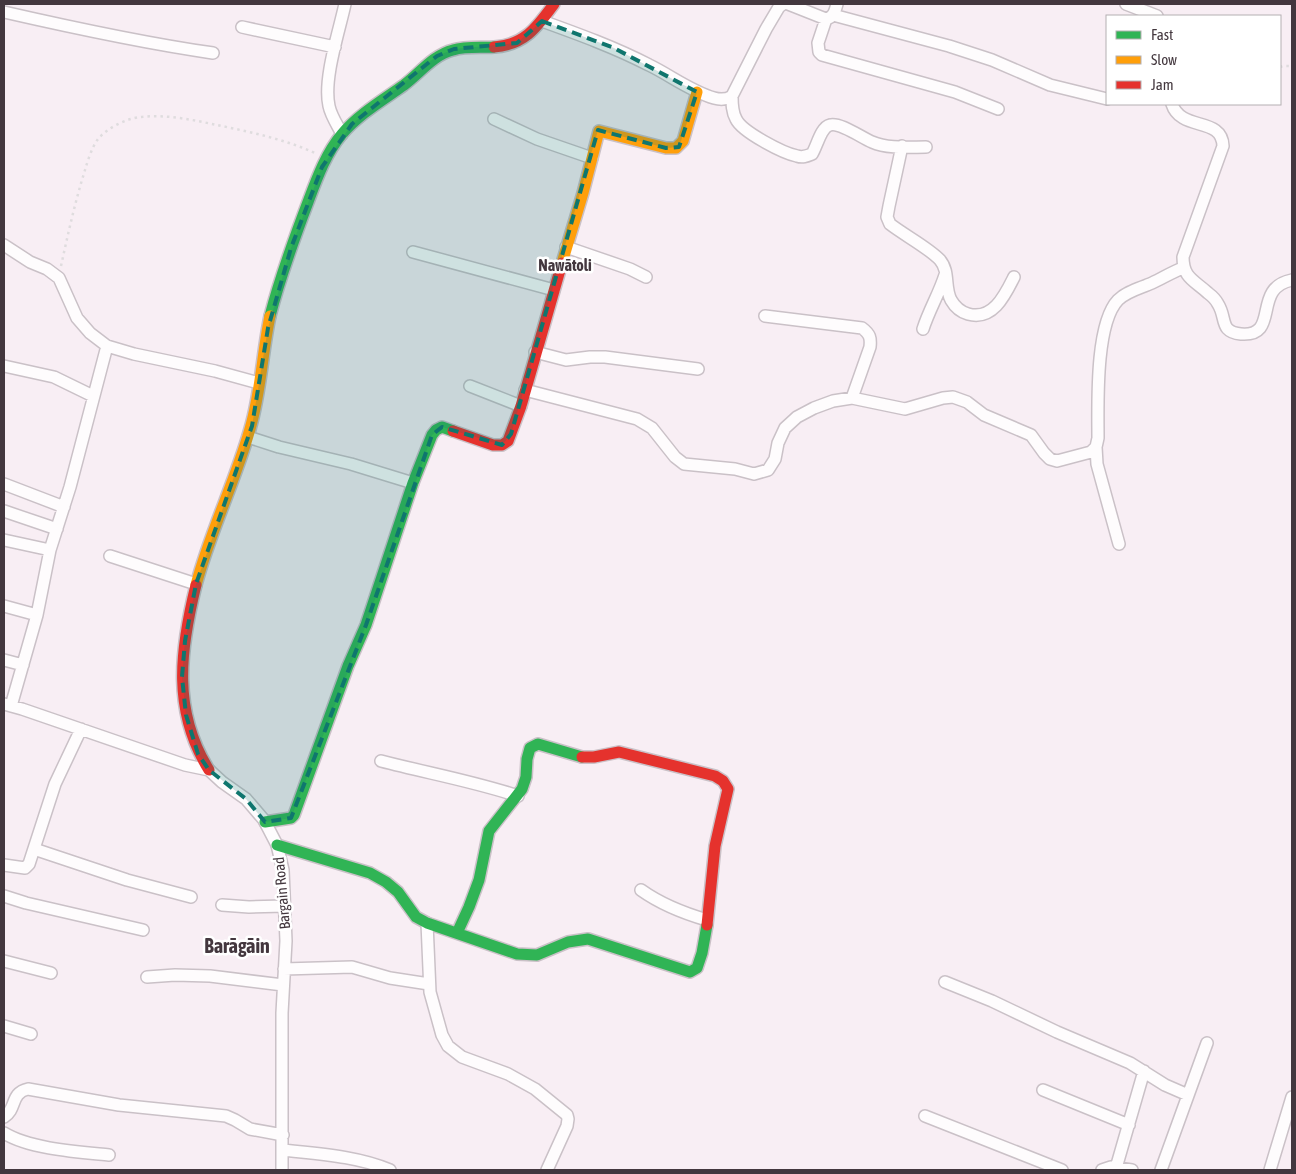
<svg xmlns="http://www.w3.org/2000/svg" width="1296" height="1174" font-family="'Asap Condensed',sans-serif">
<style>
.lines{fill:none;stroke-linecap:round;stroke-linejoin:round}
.street-casing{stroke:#cac1c7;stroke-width:14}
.fast-casing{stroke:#cac1c7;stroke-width:14}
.slow-casing{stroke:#cac1c7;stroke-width:14}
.jam-casing{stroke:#cac1c7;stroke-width:14}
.path{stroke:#dfdcde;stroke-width:2.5;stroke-dasharray:2.5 4;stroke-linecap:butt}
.street{stroke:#fefcfd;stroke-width:11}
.fast{stroke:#30b455;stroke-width:11}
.slow{stroke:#ff9f0a;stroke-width:11}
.jam{stroke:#e5322d;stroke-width:11}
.marked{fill:#0f766e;fill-opacity:0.2;stroke:#0f766e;stroke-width:4;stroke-dasharray:10 6;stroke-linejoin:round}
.labels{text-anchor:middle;stroke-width:5;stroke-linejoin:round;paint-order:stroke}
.street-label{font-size:15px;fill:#43373e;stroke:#fff}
.neighbourhood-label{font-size:16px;font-weight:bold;fill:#43373e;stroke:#fff}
.district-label{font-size:20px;font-weight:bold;fill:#43373e;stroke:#fff}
</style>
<rect width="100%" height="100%" fill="#f8eef4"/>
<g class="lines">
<!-- street casing -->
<g class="street-casing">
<path id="street" d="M788 4 826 19C834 17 835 11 837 4
M1126 4 1157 16
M4 12C74 28 143 43 213 53
M833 15 949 46 992 60 1050 85 1107 99
M826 19 818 43 819 52 822 55 955 92 998 109
M542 21C578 34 614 47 649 65 670 75 690 91 714 98 721 100 726 100 732 96L766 29 779 7 783 4
M242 27 335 47
M732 96C732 104 732 112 736 119 742 132 783 153 797 156 803 158 807 156 812 154 817 146 821 127 830 125 840 122 862 138 872 142 888 149 909 147 926 147
M1172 104C1181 132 1222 116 1223 146L1183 257C1183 278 1194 280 1208 293 1212 296 1216 300 1218 304 1227 318 1219 332 1241 334 1281 337 1251 288 1292 280
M494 119 537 139 592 158
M342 134C338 126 331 116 329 106 323 79 339 32 345 4
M902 146 889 206 887 217 890 224C904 235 929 248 940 260 950 272 944 287 951 300 955 307 961 312 968 314 993 321 1005 295 1014 277
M4 245 30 262 47 269 59 278 77 318 90 333 107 346 134 354 215 371 259 383
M566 247 630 269 646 277
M413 252 554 290
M765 316 862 328C870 334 871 338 870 347L852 398
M923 329C929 310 939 294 945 275
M535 352 566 360 590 357H605L698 369
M4 366 54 377 93 396
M470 386 521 406
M525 390 637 419 652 428 675 457 684 464 735 469 754 474 768 470 775 459 778 443 785 428 797 417 814 408 833 401 852 398 905 409 943 398 953 397 967 402 984 415 1031 435 1044 453 1050 459 1057 461 1091 452 1096 447 1098 438C1098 405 1095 324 1118 300 1127 291 1141 288 1152 283 1163 278 1172 272 1183 268
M248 437 279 447 351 464 413 483
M1096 447 1097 464 1119 544
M4 484 64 507
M4 511 57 529
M4 540 50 550
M110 556 196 584
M4 606 37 615
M4 660 23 665
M4 704 22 709 185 765 209 770 222 782 246 799 264 820 277 845 283 870 286 941 282 1013V1170
M11 706 37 615 50 550 70 487 107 346
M381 761C427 773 473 781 518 796
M34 849 127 880 191 897
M4 865 25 868 29 864 55 784 81 729
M641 890C662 905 683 913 707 920
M4 896 26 903 143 930
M222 905 249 907 285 906
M427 923 430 992 442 1035 448 1046 462 1057 508 1074 535 1089 567 1115 568 1119 567 1126 547 1170
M4 961 51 973
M284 969 352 967 390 978 429 984
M147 977 175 975 210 976 283 985
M945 982 992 1001 1057 1032 1130 1063 1165 1085 1188 1095
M4 1026 31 1034
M1043 1090 1129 1125
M925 1116 1062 1170
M4 1117C17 1109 10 1093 28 1089L119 1105 226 1116 235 1120 250 1129 283 1135
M4 1133C30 1149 79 1152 109 1155
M283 1150C319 1154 357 1156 390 1170
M1116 1168 1144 1071
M1102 1170 1111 1167 1132 1170
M1161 1170 1207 1043
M1270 1170 1292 1097"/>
</g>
<!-- fast casing -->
<g class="fast-casing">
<path id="fast" d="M270 316C280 277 294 239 308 202 317 178 326 153 342 134 359 114 383 100 404 85 420 73 433 55 453 50 466 46 481 48 494 47
M265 822 291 818 294 815 348 666 366 625 413 483 432 435 436 430 442 427 453 431
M277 845 370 873 386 882 398 892 416 917 427 923 517 954 537 955 568 942 588 939 690 972 697 968 702 953 707 925
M457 933 469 907 479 880 489 831 522 789 526 777 527 759 530 748 538 744 582 757"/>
</g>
<!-- slow casing -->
<g class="slow-casing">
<path id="slow" d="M562 263 583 193 599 131 666 148H676L683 141 697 92
M196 585C210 532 235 482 250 429 261 392 262 354 270 316"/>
</g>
<!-- jam casing -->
<g class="jam-casing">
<path id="jam" d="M494 47C525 45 537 27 554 4
M453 431 493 445H502L508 441 521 406 562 263
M196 585C180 650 172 711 209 770
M582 757H594L619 752 715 776 723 781 728 789 715 846 707 925"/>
</g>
<!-- path -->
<path class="path" d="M1280 67 1283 66H1292
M61 266C68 234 75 202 85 170 88 160 92 147 98 139 107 128 127 118 141 117 166 114 193 120 217 125 250 132 284 139 315 153"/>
<!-- street -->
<use href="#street" class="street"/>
<!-- fast -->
<use href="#fast" class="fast"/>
<!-- slow -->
<use href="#slow" class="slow"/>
<!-- jam -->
<use href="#jam" class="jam"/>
</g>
<!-- marked area -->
<path class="marked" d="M542 21 614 48 697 92 679 147 666 148 598 130 511 434 502 445 442 427 432 435 366 625 291 818 265 822 246 799 209 770 198 754 186 715 182 677 185 641 196 584 252 426 268 328 291 248 322 167 352 124 437 56 454 49 517 43Z"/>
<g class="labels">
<!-- street labels -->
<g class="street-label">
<text transform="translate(282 893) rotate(-95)" y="5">Bargain Road</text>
</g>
<!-- neighbourhood labels -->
<g class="neighbourhood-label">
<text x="565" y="271">Nawātoli</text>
</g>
<!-- district labels -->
<g class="district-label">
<text x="237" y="953">Barāgāin</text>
</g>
</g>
<!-- border -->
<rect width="1296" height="1174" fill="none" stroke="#43373e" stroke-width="10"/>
<!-- legend -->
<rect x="1106" y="15" width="175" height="90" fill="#ffffff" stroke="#b4afb2"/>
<rect x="1116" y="31" width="25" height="8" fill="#30b455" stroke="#b4afb2"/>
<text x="1151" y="40" font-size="15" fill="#43373e">Fast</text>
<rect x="1116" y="56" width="25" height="8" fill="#ff9f0a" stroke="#b4afb2"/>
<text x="1151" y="65" font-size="15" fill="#43373e">Slow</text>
<rect x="1116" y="81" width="25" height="8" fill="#e5322d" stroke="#b4afb2"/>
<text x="1151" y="90" font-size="15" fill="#43373e">Jam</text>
</svg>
